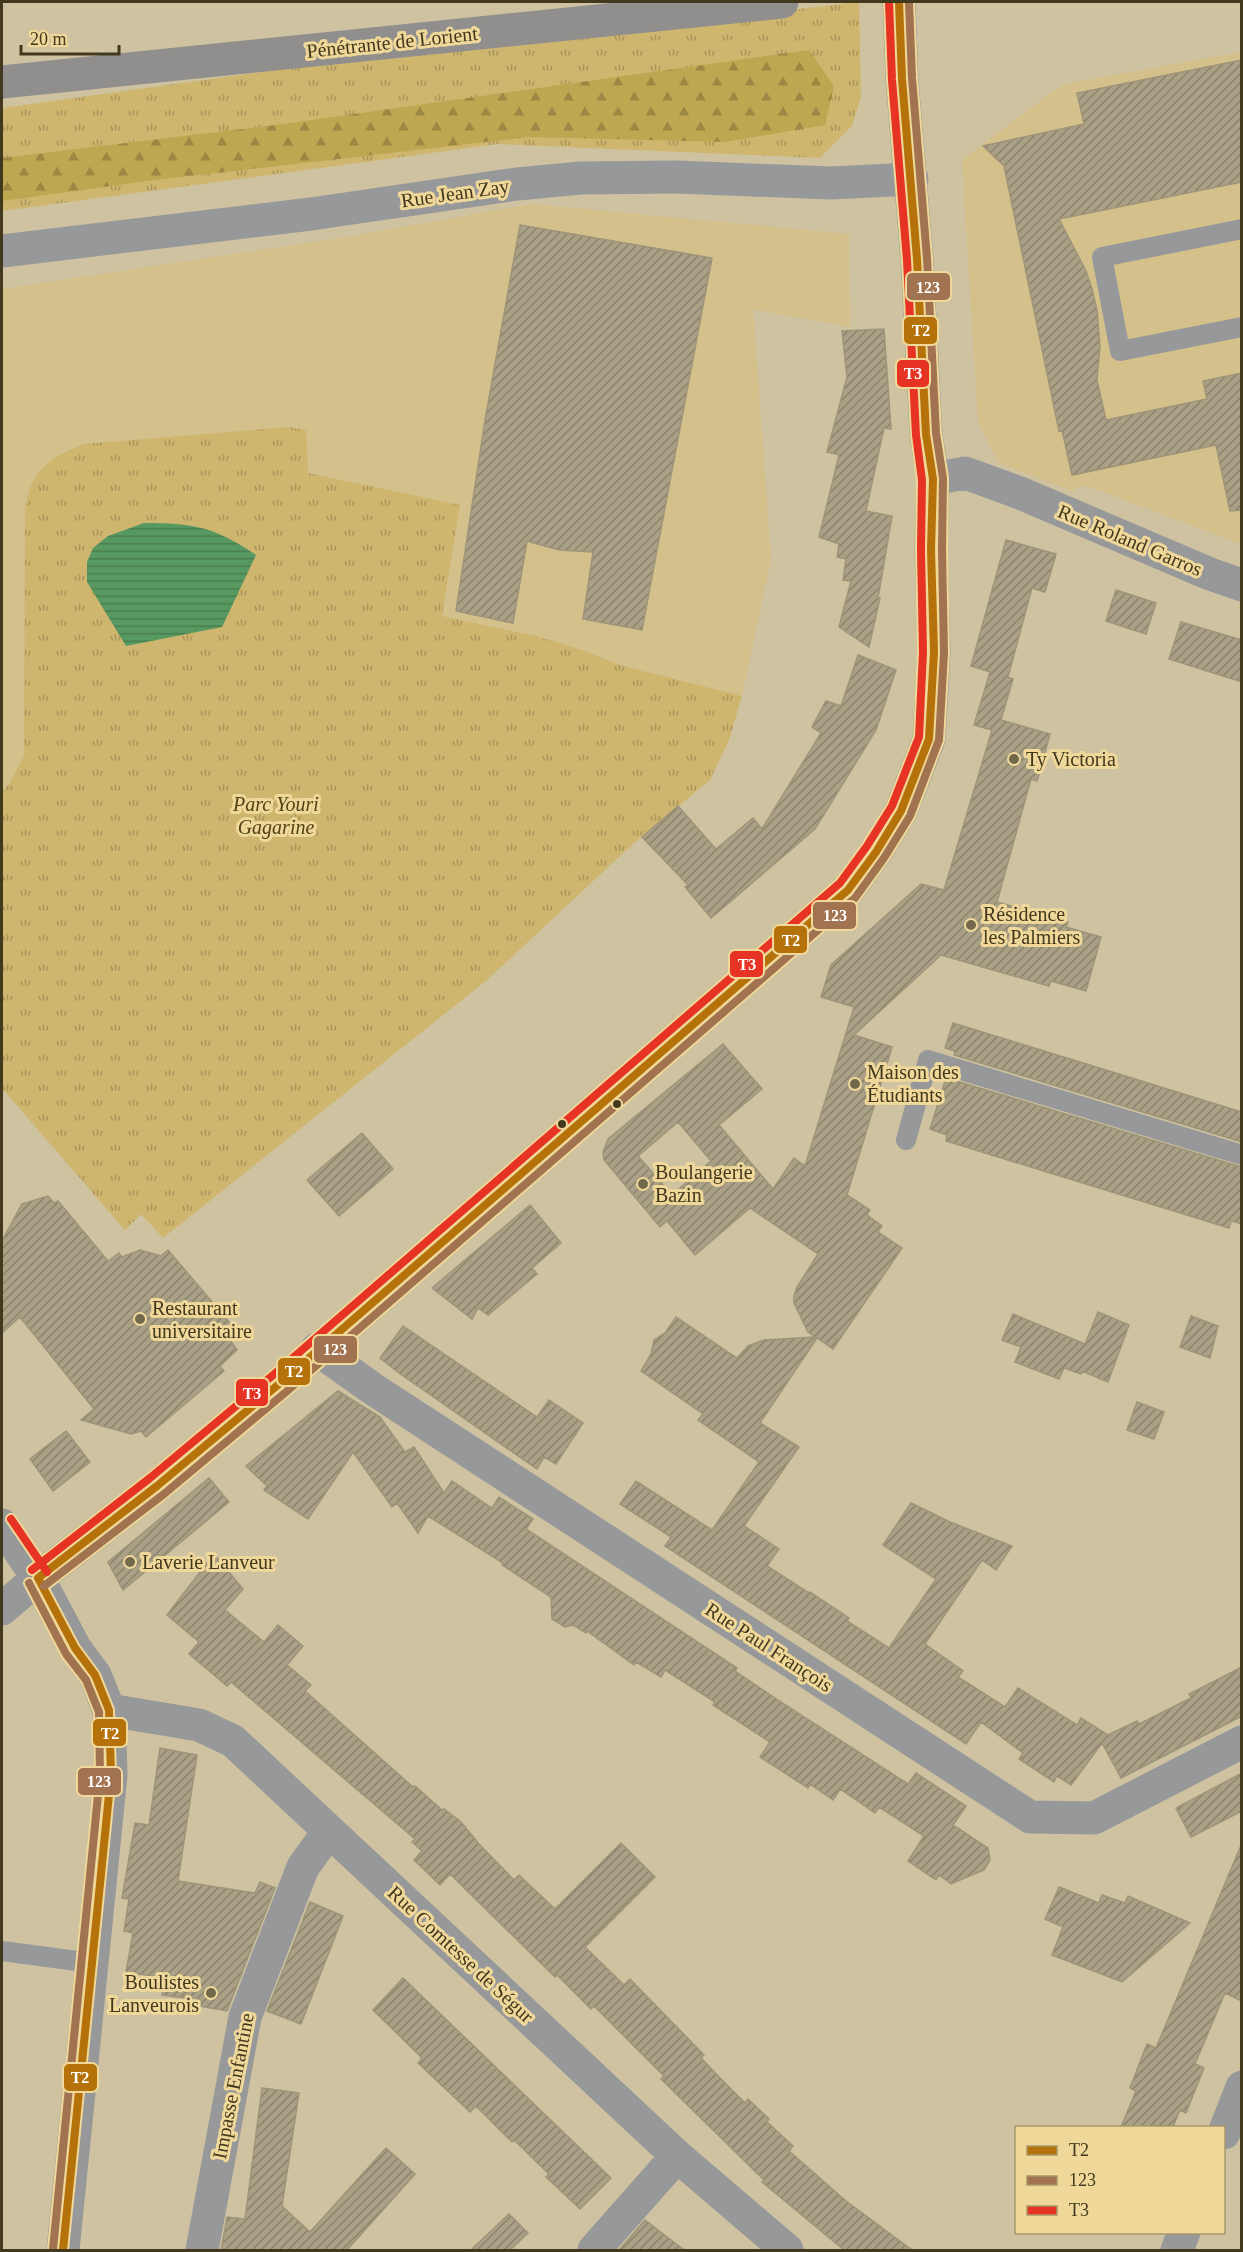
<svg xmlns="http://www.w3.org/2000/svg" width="1243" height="2252" font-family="'Times New Roman',serif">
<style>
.built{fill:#d4c08a}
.grass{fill:url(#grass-tufts)}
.forest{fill:url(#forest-firs)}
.water{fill:url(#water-rules)}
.building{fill:url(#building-hatch);stroke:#9e947a;stroke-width:1.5;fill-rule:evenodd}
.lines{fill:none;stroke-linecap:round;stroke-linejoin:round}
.service{stroke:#979899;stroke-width:20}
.minor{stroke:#979899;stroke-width:33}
.tertiary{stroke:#979899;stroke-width:33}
.primary{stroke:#908f8d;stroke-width:33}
.bus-1-casing{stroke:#efd899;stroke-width:12}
.bus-2-casing{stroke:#efd899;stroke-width:12}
.bus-3-casing{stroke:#efd899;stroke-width:12}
.bus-1{stroke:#b5720a;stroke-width:8}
.bus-2{stroke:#a17350;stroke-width:8}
.bus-3{stroke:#e63323;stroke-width:8}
.poi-dot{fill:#72684c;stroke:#efd899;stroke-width:2}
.bus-dot{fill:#41381e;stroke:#efd899;stroke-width:2}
.labels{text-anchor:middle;stroke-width:6;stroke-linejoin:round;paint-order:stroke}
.street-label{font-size:20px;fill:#41381e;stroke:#efd899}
.poi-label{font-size:20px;fill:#41381e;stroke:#efd899;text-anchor:start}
.park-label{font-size:20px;font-style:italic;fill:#524316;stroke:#efd899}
.line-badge{stroke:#efd899;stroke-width:2}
.badge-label{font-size:16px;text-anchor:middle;font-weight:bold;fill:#fff}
</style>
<defs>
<pattern id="grass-tufts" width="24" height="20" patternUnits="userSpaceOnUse" patternTransform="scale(1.5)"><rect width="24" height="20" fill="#cfb66e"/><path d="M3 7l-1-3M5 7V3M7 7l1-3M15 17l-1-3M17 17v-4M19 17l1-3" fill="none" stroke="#aa955a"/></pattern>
<pattern id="forest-firs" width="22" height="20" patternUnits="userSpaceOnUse" patternTransform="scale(1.5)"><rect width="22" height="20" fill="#bfa651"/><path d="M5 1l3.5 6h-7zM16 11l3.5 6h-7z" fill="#9d8843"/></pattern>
<pattern id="water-rules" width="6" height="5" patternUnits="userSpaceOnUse" patternTransform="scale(1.5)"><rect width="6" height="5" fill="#589961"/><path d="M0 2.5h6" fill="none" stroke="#4a7e4f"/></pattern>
<pattern id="building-hatch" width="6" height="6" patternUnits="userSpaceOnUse" patternTransform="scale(1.5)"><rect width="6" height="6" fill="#aaa086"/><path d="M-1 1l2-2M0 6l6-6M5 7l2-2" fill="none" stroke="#8c836d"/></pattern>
</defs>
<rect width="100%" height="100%" fill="#cec2a0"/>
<!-- built -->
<path class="built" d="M1241 52V544L1085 485 1072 491 999 463 978 421 962 160 1055 90 1065 84Z
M531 204 849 234 850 327 753 309 771 559 742 696 623 666 582 650 536 636 442 616 460 505 308 473 306 430 288 427 84 444 62 452 27 494 25 511 24 756 9 785 2 792V289L347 237Z"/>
<!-- grass -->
<path class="grass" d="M859 2 861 98 852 126 820 158 498 144 2 211V108L291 68Z
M288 427 306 430 308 473 460 505 442 616 536 636 582 650 623 666 742 696 729 740 710 780 634 843 486 981 163 1238 141 1214 125 1230 5 1092 2 1091V792L9 784 24 756 25 511C29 472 49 457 84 444Z"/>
<!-- forest -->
<path class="forest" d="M809 50 834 86 825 125 725 142 530 137 155 180 2 201V158L283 124Z"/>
<!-- water -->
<path class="water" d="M144 523C193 523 215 527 256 555L222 627 126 646 87 582V562L93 548 108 536Z"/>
<!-- building -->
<path class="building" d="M1242 60V182L1059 219 1086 271 1092 289 1097 310 1100 346 1097 380 1106 420 1207 399 1203 381 1242 373V510L1230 511 1216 445 1072 475 1062 430 1059 431 1004 166 983 146 1084 124 1077 93Z
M520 225 712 258 642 630 583 619 593 552 559 550 527 541 513 623 456 611 485 420Z
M884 329 891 429 884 428 866 511 892 516 878 598H880L869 647 839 627 851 581 843 580 846 559 837 557 839 544 819 537 839 455 827 452 847 377 842 331Z
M1006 540 1056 554 1045 592 1032 588 1008 677 1013 679 1001 720 1050 734 1037 781 1031 779 997 902 1068 922 1066 927 1101 937 1086 991 1051 981 1049 986 941 955 854 1035 892 1047 847 1195 870 1210 867 1215 882 1226 878 1232 902 1248 833 1349 817 1338 760 1423 799 1447 744 1526 779 1549 767 1566 809 1593 810 1592 849 1618 847 1621 889 1648 936 1579 883 1545 911 1503 950 1522 1012 1546 996 1570 982 1560 925 1644 963 1671 958 1677 1005 1707 1018 1688 1077 1725 1081 1718 1108 1735 1137 1721 1139 1724 1191 1698 1189 1694 1242 1667V1716L1121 1778 1102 1743 1071 1785 1057 1776 1054 1782 1019 1759 1023 1753 981 1722 966 1744 665 1546 671 1537 620 1504 636 1481 712 1530 759 1462 698 1420 703 1414 641 1371 651 1354 654 1340 665 1333 676 1317 737 1358 748 1346 764 1340 815 1337 808 1332 794 1303V1296L797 1287 818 1254 750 1208 695 1255 667 1221 660 1227 604 1160 603 1152 608 1139 723 1044 762 1089 719 1125 773 1189 794 1158 805 1166 854 1007 821 997 831 965 921 884 944 890 992 730 974 725 990 672 971 666ZM678 1122 711 1161 672 1195 638 1156Z
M1116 590 1156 603 1146 634 1106 621Z
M1181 622 1242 640V682L1169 659Z
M858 655 896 670 876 730 815 829 711 918 685 887 688 885 642 837 678 806 716 849 753 818 762 829 821 733 812 727 826 701 841 706Z
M953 1023 1242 1112V1142L954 1055 955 1051 945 1048Z
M946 1078 1242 1167V1224L1231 1221 1229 1228 946 1141 947 1135 930 1129Z
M362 1133 393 1169 339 1216 307 1180Z
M48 1196 54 1203 58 1201 108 1261 119 1253 122 1257 140 1250 161 1256 168 1250 236 1330 228 1337 237 1350 220 1366 224 1371 146 1437 141 1431 131 1434 81 1420 94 1409 20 1317 2 1333V1241L22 1204Z
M530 1205 561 1243 532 1268 537 1274 488 1315 478 1308 472 1319 432 1288Z
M1098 1312 1129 1325 1108 1382 1082 1371 1081 1374 1064 1368 1059 1379 1015 1362 1021 1347 1002 1340 1013 1314 1085 1344Z
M1191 1316 1218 1326 1210 1358 1180 1347Z
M403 1326 537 1417 549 1400 583 1423 556 1464 544 1457 537 1469 399 1373 380 1358Z
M338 1391 380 1417 405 1452 414 1447 444 1493 452 1481 492 1508 499 1497 533 1519 526 1529 737 1668 735 1671 775 1698 908 1784 916 1773 966 1806 953 1825 988 1848 990 1860 984 1870 951 1884 939 1875 936 1880 908 1861 924 1836 879 1807 875 1813 840 1789 833 1800 810 1784 808 1788 760 1757 770 1742 713 1705 715 1702 665 1670 661 1677 636 1662 634 1665 587 1631 586 1633 573 1625 565 1627 552 1619 551 1597 502 1565 503 1563 428 1516 418 1533 397 1503 392 1507 353 1452 308 1519 264 1490 267 1486 246 1466Z
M1137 1402 1164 1412 1154 1439 1127 1430Z
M66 1431 90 1462 53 1491 30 1459Z
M209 1478 229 1502 123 1590 108 1562Z
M214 1554 243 1589 225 1610 264 1642 278 1625 303 1646 287 1665 311 1685 305 1691 413 1787 415 1786 442 1810 444 1809 461 1822 479 1844 514 1880 519 1875 555 1909 621 1843 655 1877 585 1947 624 1985 630 1979 704 2055 701 2058 724 2082 745 2103 748 2099 769 2119 767 2122 793 2146 789 2151 846 2201 912 2250H844L762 2182 764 2180 661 2079 664 2076 594 2006 591 2009 557 1975 555 1977 450 1874 440 1885 414 1860 422 1851 412 1842 415 1839 231 1682 227 1686 189 1654 199 1642 167 1615Z
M160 1748 197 1755 178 1881 255 1893 260 1882 275 1888 227 2011 199 2006 200 2000 162 1995 165 1978 126 1972 133 1933 124 1931 129 1899 122 1898 135 1823 149 1825Z
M1242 1773V1811L1191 1837 1176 1808Z
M1242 1843V2001L1225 1993 1195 2064 1204 2068 1186 2113 1180 2110 1173 2127H1121L1136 2091 1130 2088 1147 2044 1156 2048Z
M1059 1887 1099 1903 1102 1895 1125 1903 1128 1896 1190 1923 1122 1982 1052 1955 1063 1927 1045 1919Z
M310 1902 343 1916 301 2024 267 2011Z
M403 1978 611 2178 580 2209 546 2177 549 2174 514 2140 512 2142 476 2106 470 2112 418 2063 422 2058 373 2010Z
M262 2088 299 2093 282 2206 310 2232 386 2148 415 2174 347 2250H221L227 2217 245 2219Z
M509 2214 528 2233 510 2250H471Z
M645 2220 684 2250H619Z"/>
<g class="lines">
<!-- service -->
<path class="service" d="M1242 229 1102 257 1120 351 1242 327
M906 1140 928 1060 1242 1155
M2 1951 92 1963"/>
<!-- minor -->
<path class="minor" d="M933 479 965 473 979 478 1020 493 1210 574 1242 585
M317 1349 373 1389 1030 1817 1094 1818 1242 1742
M1224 2133 1242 2087
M63 2250 111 1775 109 1710 199 1725 233 1741 677 2156 787 2250
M202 2250 245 2017 303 1867 329 1831
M594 2250 677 2156
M1177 2250 1184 2232"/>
<!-- tertiary -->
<path class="tertiary" d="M2 251 311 214 517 184 581 178 677 177 831 183 912 179
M2 1525 38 1578 75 1648 95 1675 109 1710
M2 1609 38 1578 157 1486 279 1384 848 890 876 852 901 811 929 739 934 652 931 550 933 479 926 434 917 259 902 79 899 2"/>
<!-- primary -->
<path class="primary" d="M2 82 782 2"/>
<!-- bus-1 casing -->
<g class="bus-1-casing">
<path id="bus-1" d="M38 1578 157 1486 279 1384 848 890 876 852 901 811 929 739 934 652 931 550 933 479 926 434 917 259 902 79 899 2
M38 1578 75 1648 95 1675 109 1710 111 1775 63 2250"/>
</g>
<!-- bus-2 casing -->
<g class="bus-2-casing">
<path id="bus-2" d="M29 1583 66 1654 86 1680 99 1712 100 1775 53 2249
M44 1586 164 1494 286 1392 855 898 884 858 910 816 939 740 944 653 942 550 943 478 936 433 927 258 912 78 909 2"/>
</g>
<!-- bus-3 casing -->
<g class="bus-3-casing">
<path id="bus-3" d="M11 1519 47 1572
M32 1570 150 1478 272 1376 840 883 867 846 892 806 919 737 923 652 921 550 922 480 916 435 907 260 892 80 889 2"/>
</g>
<!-- bus-1 -->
<use href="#bus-1" class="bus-1"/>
<!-- bus-2 -->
<use href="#bus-2" class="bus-2"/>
<!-- bus-3 -->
<use href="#bus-3" class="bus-3"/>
</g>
<!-- markers -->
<g class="poi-dot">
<circle cx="1014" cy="759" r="6"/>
<circle cx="971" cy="925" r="6"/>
<circle cx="855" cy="1084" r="6"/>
<circle cx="643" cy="1184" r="6"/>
<circle cx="140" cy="1319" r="6"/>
<circle cx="130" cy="1562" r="6"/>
<circle cx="211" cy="1993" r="6"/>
</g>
<g class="bus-dot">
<circle cx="617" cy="1104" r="5"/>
<circle cx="562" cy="1124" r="5"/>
</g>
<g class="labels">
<!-- street labels -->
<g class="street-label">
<text transform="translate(392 42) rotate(-6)" y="7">Pénétrante de Lorient</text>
<text transform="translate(455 193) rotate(-8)" y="7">Rue Jean Zay</text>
<text transform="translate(1130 540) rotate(23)" y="7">Rue Roland Garros</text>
<text transform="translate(769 1647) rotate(33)" y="7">Rue Paul François</text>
<text transform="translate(461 1954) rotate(43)" y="7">Rue Comtesse de Ségur</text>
<text transform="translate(233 2086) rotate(-79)" y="7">Impasse Enfantine</text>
</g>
<!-- poi labels -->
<g class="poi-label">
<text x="1026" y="766">Ty Victoria</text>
<text x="983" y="921">Résidence<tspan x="983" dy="23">les Palmiers</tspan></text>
<text x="867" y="1079">Maison des<tspan x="867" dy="23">Étudiants</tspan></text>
<text x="655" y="1179">Boulangerie<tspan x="655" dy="23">Bazin</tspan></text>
<text x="152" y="1315">Restaurant<tspan x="152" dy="23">universitaire</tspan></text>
<text x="142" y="1569">Laverie Lanveur</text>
<text x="199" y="1989" text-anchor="end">Boulistes<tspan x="199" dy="23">Lanveurois</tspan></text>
</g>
<!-- park labels -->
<g class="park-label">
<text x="276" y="811">Parc Youri<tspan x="276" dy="23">Gagarine</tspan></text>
</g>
</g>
<g class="line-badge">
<rect x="906" y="272" width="45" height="29" rx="6" fill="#a17350"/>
<rect x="903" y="316" width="35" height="29" rx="6" fill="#b5720a"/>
<rect x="896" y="359" width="34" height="29" rx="6" fill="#e63323"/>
<rect x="812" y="901" width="45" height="29" rx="6" fill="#a17350"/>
<rect x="773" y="925" width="35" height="29" rx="6" fill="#b5720a"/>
<rect x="729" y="950" width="35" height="28" rx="6" fill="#e63323"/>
<rect x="313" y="1335" width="45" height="29" rx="6" fill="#a17350"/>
<rect x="277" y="1357" width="34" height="29" rx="6" fill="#b5720a"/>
<rect x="235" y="1378" width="34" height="29" rx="6" fill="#e63323"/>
<rect x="92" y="1718" width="35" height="29" rx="6" fill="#b5720a"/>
<rect x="77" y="1767" width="45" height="29" rx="6" fill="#a17350"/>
<rect x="63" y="2063" width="35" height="29" rx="6" fill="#b5720a"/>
</g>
<g class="badge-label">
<text x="928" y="293">123</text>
<text x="921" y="336">T2</text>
<text x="913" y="379">T3</text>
<text x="835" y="921">123</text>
<text x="791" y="946">T2</text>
<text x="747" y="970">T3</text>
<text x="335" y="1355">123</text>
<text x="294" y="1377">T2</text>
<text x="252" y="1399">T3</text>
<text x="110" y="1739">T2</text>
<text x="99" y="1787">123</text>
<text x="80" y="2083">T2</text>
</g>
<!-- border -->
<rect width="1243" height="2252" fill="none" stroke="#41381e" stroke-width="6"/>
<!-- legend -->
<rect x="1015" y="2126" width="210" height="108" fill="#efd899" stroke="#a99868" stroke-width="1.5"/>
<rect x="1027" y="2146" width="30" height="9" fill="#b5720a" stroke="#a99868" stroke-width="1.5"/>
<text x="1069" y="2156" font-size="18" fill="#41381e">T2</text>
<rect x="1027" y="2176" width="30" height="9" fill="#a17350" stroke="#a99868" stroke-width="1.5"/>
<text x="1069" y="2186" font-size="18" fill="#41381e">123</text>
<rect x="1027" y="2206" width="30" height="9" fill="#e63323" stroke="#a99868" stroke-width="1.5"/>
<text x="1069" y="2216" font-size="18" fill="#41381e">T3</text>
<!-- scale -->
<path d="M21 45v9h98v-9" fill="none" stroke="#41381e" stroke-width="3"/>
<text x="30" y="45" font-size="18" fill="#41381e" stroke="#efd899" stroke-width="4.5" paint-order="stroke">20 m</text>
</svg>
